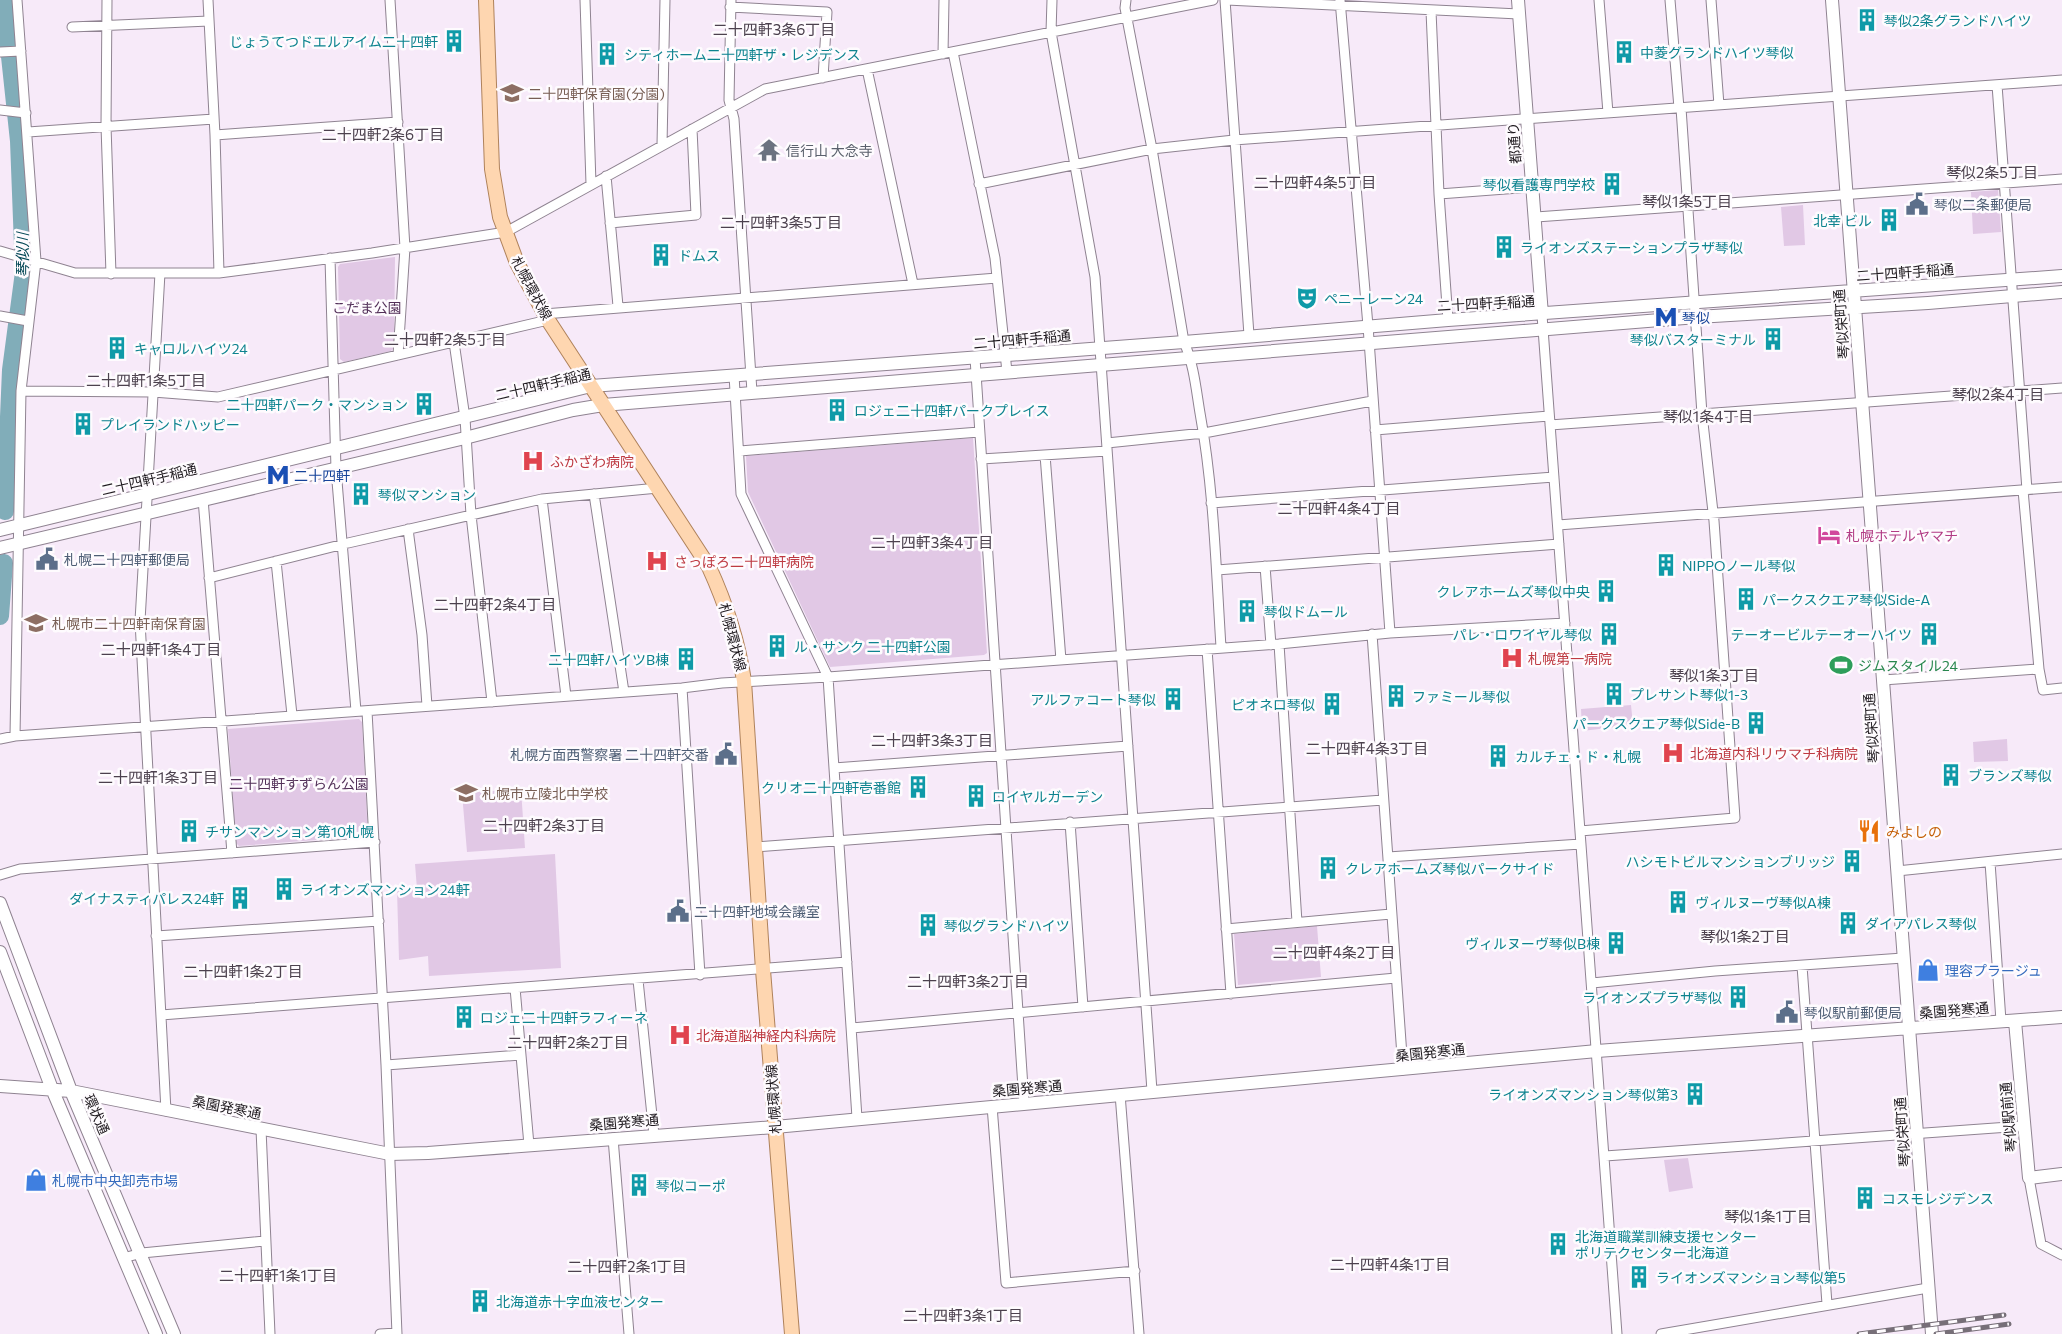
<svg xmlns="http://www.w3.org/2000/svg" width="2062" height="1334" font-family="Commissioner,'Noto Sans JP',sans-serif">
<style>
.green{fill:#e1c8e5}
.lines{fill:none;stroke-linecap:round;stroke-linejoin:round}
.river{stroke:#81adb9;stroke-width:18}
.street-casing{stroke:#8f8391;stroke-width:11}
.secondary-casing{stroke:#8f8391;stroke-width:14}
.primary-casing{stroke:#af825b;stroke-width:16}
.street{stroke:#fff;stroke-width:9}
.secondary{stroke:#fff;stroke-width:12}
.primary{stroke:#fed6b0;stroke-width:14}
.rail-casing{stroke:#776f78;stroke-width:5}
.rail{stroke:#fefbfe;stroke-width:3;stroke-dasharray:9;stroke-linecap:butt}
.labels{text-anchor:middle;dominant-baseline:central;stroke-width:5;stroke-linejoin:round;paint-order:stroke}
.culture-label{font-size:14px;fill:#0d838f;stroke:#fefbfe;text-anchor:start}
.education-label{font-size:14px;fill:#785e54;stroke:#fefbfe;text-anchor:start}
.street-label{font-size:14px;fill:#1f1a1f;stroke:#fefbfe}
.worship-label{font-size:14px;fill:#5b616d;stroke:#fefbfe;text-anchor:start}
.service-label{font-size:14px;fill:#4e5e75;stroke:#fefbfe;text-anchor:start}
.park-label{font-size:14px;fill:#522f58;stroke:#fefbfe}
.transit-label{font-size:14px;fill:#164399;stroke:#fefbfe;text-anchor:start}
.health-label{font-size:14px;fill:#be3a42;stroke:#fefbfe;text-anchor:start}
.hotel-label{font-size:14px;fill:#b23c85;stroke:#fefbfe;text-anchor:start}
.leisure-label{font-size:14px;fill:#27864d;stroke:#fefbfe;text-anchor:start}
.food-label{font-size:14px;fill:#c56008;stroke:#fefbfe;text-anchor:start}
.shop-label{font-size:14px;fill:#366cbe;stroke:#fefbfe;text-anchor:start}
.neighbourhood-label{font-size:15px;fill:#4c414e;stroke:#fefbfe}
.water-label{font-size:15px;font-style:italic;fill:#044856;stroke:#fefbfe}
</style>
<rect width="100%" height="100%" fill="#f7eaf9"/>
<path class="green" d="M1998,190l3,42 -28,2 -2,-42z
M1803,205l2,40 -21,1 -3,-39z
M395,257l-1,90 -3,4 -47,11 -4,-3 -2,-92 2,-3z
M973,438l14,215 -3,2 -154,12 -82,-175 -2,-36z
M1631,705l2,20 -51,6 -1,-22z
M359,719l3,3 6,114 -129,10 -3,-3 -8,-114z
M2007,739l1,22 -34,1 -1,-20z
M521,789l4,59 -58,4 -5,-59z
M555,854l6,114 -132,8 -1,-20 -29,4 -2,-70 20,-1 -2,-25z
M1317,926l4,51 -83,8 -4,-51z
M1688,1158l5,30 -24,4 -5,-32z"/>
<g class="lines">
<path class="river" d="M4,0l15,141 5,131 -13,98 -6,141
M0,616l4,-53"/>
<defs>
<path id="street" d="M107,0l-1,126 5,148
M208,0l7,135 4,138
M390,0l15,248 -7,107
M585,0l6,184
M731,0l-2,100 5,19 18,273
M1052,0l-1,32 44,245 57,814
M1126,0l-1,8 27,141 32,193c10,23 12,47 16,71 14,77 16,156 21,234
M1225,0l24,335
M1227,0l292,14
M1340,0l28,326 22,307
M1599,0l9,113
M1670,0l9,108
M1711,0l8,105
M730,7l97,5 -4,66
M1431,11l8,183 9,126
M72,27l137,-6
M0,52l21,-1
M953,52l42,206 12,114
M943,54l1,-54
M867,69l46,215
M1997,85l30,405
M0,110l26,3
M28,132l186,-13
M215,135l183,-13
M662,145l3,-145
M606,176l12,130
M979,184l173,-35 82,-9 828,-60
M1439,194l93,-7
M1536,217l526,-38
M610,223l86,-8 -4,-86
M0,251l75,22h144l153,-20 134,-21 259,-143 448,-89
M330,258l6,211 20,242
M160,273l-20,348 26,490
M544,314l453,-36
M1542,315l75,1019
M0,316l28,5
M454,342l11,76 6,97 21,187
M975,358l49,745
M734,375l7,119 87,183 29,441
M21,391l132,1 65,5 330,-77
M1550,425l512,-37
M1375,430l174,-14
M1107,443l97,-10 168,-32
M740,451l239,-19
M1045,455l16,205
M981,459l126,-8
M594,494l30,198
M203,499l29,354
M542,499l24,197
M1211,503l343,-26
M1558,525l504,-38
M408,529l14,106 5,71
M276,561l16,154
M1265,566l6,79
M1217,570l342,-26
M209,578l139,-35 194,-44 116,-11
M1372,634l31,436
M1279,644l18,278
M1207,649l24,345
M2039,669l4,21 19,-2
M1883,680l156,-11 -16,-179
M682,688l18,287
M367,711l19,354 11,269
M15,736l6,-345 15,-130 -19,-261
M0,739l15,-3 667,-48 40,-5 106,-6 451,-33 111,-11 175,-10
M834,768l294,-22
M1070,822l13,185
M1580,831l155,-13 -21,-297 -12,-107 -21,-306
M755,847l628,-47
M1388,857l193,-13
M1990,862l11,159
M1897,871l165,-17
M0,875l20,-6 355,-27
M1226,929l165,-15
M156,936l223,-15
M1802,966l25,338
M638,980l16,155
M1592,983l123,-12 188,-13
M515,988l14,157
M161,1015l686,-53
M852,1028l544,-50
M386,1065l135,-10
M1120,1094l19,240
M992,1106l14,177 129,-12
M261,1129l9,205
M613,1138l16,196
M1605,1156l418,-30
M2029,1178l12,66 21,11
M123,1258l19,-5 123,-12
M380,1334l17,-1
M1661,1334l267,-46"/>
<path id="secondary" d="M1518,0l24,315
M1832,0l100,1334
M0,530l591,-144 593,-44 264,-22 614,-44
M0,548l465,-110 108,-28 30,-5 1094,-88 231,-14 134,-11
M0,903l71,188 103,243
M0,952l52,137 104,245
M2015,1021l14,157 33,-4
M0,1086l71,5 319,63 38,-1 347,-26 822,-76 465,-34"/>
<path id="primary" d="M486,0l6,169 8,48 17,46 31,57 161,247c17,37 29,74 35,114l19,289 29,364"/>
</defs>
<use href="#street" class="street-casing"/>
<use href="#secondary" class="secondary-casing"/>
<use href="#primary" class="primary-casing"/>
<use href="#street" class="street"/>
<use href="#secondary" class="secondary"/>
<use href="#primary" class="primary"/>
<defs>
<path id="rail" d="M1859,1334l145,-19
M1936,1334l73,-10"/>
</defs>
<use href="#rail" class="rail-casing"/>
<use href="#rail" class="rail"/>
</g>
<defs>
<symbol id="building-bare" viewBox="-9 -9 18 18"><path d="M-4-6H4V6H1V3H-1V6H-4ZM-2.5-4.3h1.7v1.8h-1.7ZM.8-4.3h1.7v1.8H.8ZM-2.5-1h1.7V.8h-1.7ZM.8-1h1.7V.8H.8Z" fill="#0f9aa8" stroke="#fefbfe" stroke-width="2.5" paint-order="stroke"/></symbol>
<symbol id="school-bare" viewBox="-9 -9 18 18"><path d="M0-5L7-2L0 1L-7-2ZM-4 1L0 2.5L4 1V4Q0 6-4 4Z" fill="#8d6e63" stroke="#fefbfe" stroke-width="2.5" paint-order="stroke"/></symbol>
<symbol id="temple-bare" viewBox="-9 -9 18 18"><path d="M0-6L5-2H3V0L6.5 2.5H4V6H1.5V3h-3V6H-4V2.5H-6.5L-3 0V-2H-5Z" fill="#6b7280" stroke="#fefbfe" stroke-width="2.5" paint-order="stroke"/></symbol>
<symbol id="civic-bare" viewBox="-9 -9 18 18"><path d="M-.6-6.5H3V-4.5H.6V-3L4-1V1h2V6H-6V1h2V-1L-.6-3ZM-1.2 2.5V6h2.4V2.5Z" fill="#5c6f8a" stroke="#fefbfe" stroke-width="2.5" paint-order="stroke"/></symbol>
<symbol id="theatre-bare" viewBox="-9 -9 18 18"><path d="M-5-5.5Q0-4 5-5.5V0Q5 5 0 6Q-5 5-5 0ZM-3.3-2.5H-1v1.5H-3.3ZM1-2.5H3.3v1.5H1ZM-2.8 1Q0 5.5 2.8 1Z" fill="#0f9aa8" stroke="#fefbfe" stroke-width="2.5" paint-order="stroke"/></symbol>
<symbol id="metro-bare" viewBox="-9 -9 18 18"><path d="M-5.5 5V-5H-3L0 0L3-5H5.5V5H3V-.5L0 4L-3-.5V5Z" fill="#1a4fb4" stroke="#fefbfe" stroke-width="2.5" paint-order="stroke"/></symbol>
<symbol id="hospital-bare" viewBox="-9 -9 18 18"><path d="M-5-5h3v3.5h4V-5h3V5h-3V1.5h-4V5h-3Z" fill="#e0444e" stroke="#fefbfe" stroke-width="2.5" paint-order="stroke"/></symbol>
<symbol id="hotel-bare" viewBox="-9 -9 18 18"><path d="M-6-4.5h1.5V1H6V5H4.5V3h-9V5H-6ZM-4 0a1.8 1.8 0 1 1 3.6 0ZM.5 0V-2.5h3Q6-2.5 6 0Z" fill="#d1479c" stroke="#fefbfe" stroke-width="2.5" paint-order="stroke"/></symbol>
<symbol id="stadium-bare" viewBox="-9 -9 18 18"><path d="M0-5a6.5 5 0 1 0 0 10a6.5 5 0 1 0 0-10ZM-3.5-1.8h7v3.6h-7Z" fill="#2e9e5b" stroke="#fefbfe" stroke-width="2.5" paint-order="stroke"/></symbol>
<symbol id="restaurant-bare" viewBox="-9 -9 18 18"><path d="M-5-6h1v4h1v-4h1v4h1v-4h1v5L-1.5 .5V6h-2V.5L-5-1ZM5-6V6H3V1.5H1.5Q1.5-4 5-6Z" fill="#e8710a" stroke="#fefbfe" stroke-width="2.5" paint-order="stroke"/></symbol>
<symbol id="shop-bare" viewBox="-9 -9 18 18"><path d="M-5-2.5h2.3a2.7 3.5 0 0 1 5.4 0H5L5.5 6h-11ZM-1.5-2.5h3a1.5 2.3 0 0 0-3 0Z" fill="#3f7fe0" stroke="#fefbfe" stroke-width="2.5" paint-order="stroke"/></symbol>
</defs>
<g fill-rule="evenodd">
<use href="#building-bare" x="1851" y="4" width="32" height="32"/>
<use href="#building-bare" x="438" y="25" width="32" height="32"/>
<use href="#building-bare" x="1608" y="36" width="32" height="32"/>
<use href="#building-bare" x="591" y="38" width="32" height="32"/>
<use href="#school-bare" x="496" y="77" width="32" height="32"/>
<use href="#temple-bare" x="753" y="134" width="32" height="32"/>
<use href="#building-bare" x="1596" y="168" width="32" height="32"/>
<use href="#civic-bare" x="1901" y="188" width="32" height="32"/>
<use href="#building-bare" x="1873" y="204" width="32" height="32"/>
<use href="#building-bare" x="1488" y="231" width="32" height="32"/>
<use href="#building-bare" x="645" y="239" width="32" height="32"/>
<use href="#theatre-bare" x="1291" y="282" width="32" height="32"/>
<use href="#metro-bare" x="1650" y="301" width="32" height="32"/>
<use href="#building-bare" x="1757" y="323" width="32" height="32"/>
<use href="#building-bare" x="101" y="332" width="32" height="32"/>
<use href="#building-bare" x="408" y="388" width="32" height="32"/>
<use href="#building-bare" x="821" y="394" width="32" height="32"/>
<use href="#building-bare" x="67" y="408" width="32" height="32"/>
<use href="#hospital-bare" x="517" y="445" width="32" height="32"/>
<use href="#metro-bare" x="262" y="459" width="32" height="32"/>
<use href="#building-bare" x="345" y="478" width="32" height="32"/>
<use href="#hotel-bare" x="1813" y="519" width="32" height="32"/>
<use href="#civic-bare" x="31" y="543" width="32" height="32"/>
<use href="#hospital-bare" x="641" y="545" width="32" height="32"/>
<use href="#building-bare" x="1650" y="549" width="32" height="32"/>
<use href="#building-bare" x="1590" y="575" width="32" height="32"/>
<use href="#building-bare" x="1730" y="583" width="32" height="32"/>
<use href="#building-bare" x="1231" y="595" width="32" height="32"/>
<use href="#school-bare" x="20" y="607" width="32" height="32"/>
<use href="#building-bare" x="1593" y="618" width="32" height="32"/>
<use href="#building-bare" x="1913" y="618" width="32" height="32"/>
<use href="#building-bare" x="761" y="630" width="32" height="32"/>
<use href="#hospital-bare" x="1496" y="642" width="32" height="32"/>
<use href="#building-bare" x="670" y="643" width="32" height="32"/>
<use href="#stadium-bare" x="1825" y="649" width="32" height="32"/>
<use href="#building-bare" x="1598" y="678" width="32" height="32"/>
<use href="#building-bare" x="1380" y="680" width="32" height="32"/>
<use href="#building-bare" x="1157" y="683" width="32" height="32"/>
<use href="#building-bare" x="1316" y="688" width="32" height="32"/>
<use href="#building-bare" x="1740" y="707" width="32" height="32"/>
<use href="#hospital-bare" x="1657" y="737" width="32" height="32"/>
<use href="#civic-bare" x="710" y="738" width="32" height="32"/>
<use href="#building-bare" x="1482" y="740" width="32" height="32"/>
<use href="#building-bare" x="1935" y="759" width="32" height="32"/>
<use href="#building-bare" x="902" y="771" width="32" height="32"/>
<use href="#school-bare" x="450" y="777" width="32" height="32"/>
<use href="#building-bare" x="960" y="780" width="32" height="32"/>
<use href="#building-bare" x="173" y="815" width="32" height="32"/>
<use href="#restaurant-bare" x="1853" y="815" width="32" height="32"/>
<use href="#building-bare" x="1836" y="845" width="32" height="32"/>
<use href="#building-bare" x="1312" y="852" width="32" height="32"/>
<use href="#building-bare" x="268" y="873" width="32" height="32"/>
<use href="#building-bare" x="224" y="882" width="32" height="32"/>
<use href="#building-bare" x="1662" y="886" width="32" height="32"/>
<use href="#civic-bare" x="662" y="895" width="32" height="32"/>
<use href="#building-bare" x="1832" y="907" width="32" height="32"/>
<use href="#building-bare" x="912" y="909" width="32" height="32"/>
<use href="#building-bare" x="1600" y="927" width="32" height="32"/>
<use href="#shop-bare" x="1912" y="954" width="32" height="32"/>
<use href="#building-bare" x="1722" y="981" width="32" height="32"/>
<use href="#civic-bare" x="1771" y="996" width="32" height="32"/>
<use href="#building-bare" x="448" y="1001" width="32" height="32"/>
<use href="#hospital-bare" x="664" y="1019" width="32" height="32"/>
<use href="#building-bare" x="1679" y="1078" width="32" height="32"/>
<use href="#shop-bare" x="20" y="1164" width="32" height="32"/>
<use href="#building-bare" x="623" y="1169" width="32" height="32"/>
<use href="#building-bare" x="1849" y="1182" width="32" height="32"/>
<use href="#building-bare" x="1542" y="1228" width="32" height="32"/>
<use href="#building-bare" x="1623" y="1261" width="32" height="32"/>
<use href="#building-bare" x="464" y="1285" width="32" height="32"/>
</g>
<g class="labels">
<g class="culture-label">
<text x="1884" y="20">琴似2条グランドハイツ</text>
<text x="438" y="41" text-anchor="end">じょうてつドエルアイム二十四軒</text>
<text x="1640" y="52">中菱グランドハイツ琴似</text>
<text x="624" y="54">シティホーム二十四軒ザ・レジデンス</text>
<text x="1595" y="184" text-anchor="end">琴似看護専門学校</text>
<text x="1872" y="220" text-anchor="end">北幸 ビル</text>
<text x="1520" y="247">ライオンズステーションプラザ琴似</text>
<text x="678" y="255">ドムス</text>
<text x="1324" y="298">ペニーレーン24</text>
<text x="1756" y="339" text-anchor="end">琴似バスターミナル</text>
<text x="134" y="348">キャロルハイツ24</text>
<text x="408" y="404" text-anchor="end">二十四軒パーク・マンション</text>
<text x="854" y="410">ロジェ二十四軒パークプレイス</text>
<text x="100" y="424">プレイランドハッピー</text>
<text x="378" y="494">琴似マンション</text>
<text x="1682" y="565">NIPPOノール琴似</text>
<text x="1590" y="591" text-anchor="end">クレアホームズ琴似中央</text>
<text x="1762" y="599">パークスクエア琴似Side-A</text>
<text x="1264" y="611">琴似ドムール</text>
<text x="1592" y="634" text-anchor="end">パレ・ロワイヤル琴似</text>
<text x="1912" y="634" text-anchor="end">テーオービルテーオーハイツ</text>
<text x="794" y="646">ル・サンク 二十四軒公園</text>
<text x="669" y="659" text-anchor="end">二十四軒ハイツB棟</text>
<text x="1630" y="694">プレサント琴似1-3</text>
<text x="1412" y="696">ファミール琴似</text>
<text x="1156" y="699" text-anchor="end">アルファコート琴似</text>
<text x="1315" y="704" text-anchor="end">ピオネロ琴似</text>
<text x="1740" y="723" text-anchor="end">パークスクエア琴似Side-B</text>
<text x="1515" y="756">カルチェ・ド・札幌</text>
<text x="1968" y="775">ブランズ琴似</text>
<text x="901" y="787" text-anchor="end">クリオ二十四軒壱番館</text>
<text x="992" y="796">ロイヤルガーデン</text>
<text x="205" y="831">チサンマンション第10札幌</text>
<text x="1835" y="861" text-anchor="end">ハシモトビルマンションブリッジ</text>
<text x="1345" y="868">クレアホームズ琴似パークサイド</text>
<text x="300" y="889">ライオンズマンション24軒</text>
<text x="224" y="898" text-anchor="end">ダイナスティパレス24軒</text>
<text x="1695" y="902">ヴィルヌーヴ琴似A棟</text>
<text x="1865" y="923">ダイアパレス琴似</text>
<text x="944" y="925">琴似グランドハイツ</text>
<text x="1600" y="943" text-anchor="end">ヴィルヌーヴ琴似B棟</text>
<text x="1722" y="997" text-anchor="end">ライオンズプラザ琴似</text>
<text x="480" y="1017">ロジェ二十四軒ラフィーネ</text>
<text x="1678" y="1094" text-anchor="end">ライオンズマンション琴似第3</text>
<text x="656" y="1185">琴似コーポ</text>
<text x="1882" y="1198">コスモレジデンス</text>
<text x="1575" y="1236">北海道職業訓練支援センター<tspan x="1575" dy="16">ポリテクセンター北海道</tspan></text>
<text x="1656" y="1277">ライオンズマンション琴似第5</text>
<text x="496" y="1301">北海道赤十字血液センター</text>
</g>
<g class="education-label">
<text x="528" y="93">二十四軒保育園(分園)</text>
<text x="52" y="623">札幌市二十四軒南保育園</text>
<text x="482" y="793">札幌市立陵北中学校</text>
</g>
<g class="street-label">
<text transform="translate(1514 143) rotate(-94)">都通り</text>
<text transform="translate(1905 272) rotate(-4)">二十四軒手稲通</text>
<text transform="translate(532 288) rotate(62)">札幌環状線</text>
<text transform="translate(1486 303) rotate(-3)">二十四軒手稲通</text>
<text transform="translate(1841 324) rotate(-94)">琴似栄町通</text>
<text transform="translate(1022 339) rotate(-5)">二十四軒手稲通</text>
<text transform="translate(543 384) rotate(-13)">二十四軒手稲通</text>
<text transform="translate(149 479) rotate(-13)">二十四軒手稲通</text>
<text transform="translate(733 637) rotate(75)">札幌環状線</text>
<text transform="translate(1871 728) rotate(-94)">琴似栄町通</text>
<text transform="translate(1954 1010) rotate(-5)">桑園発寒通</text>
<text transform="translate(1430 1052) rotate(-6)">桑園発寒通</text>
<text transform="translate(1027 1088) rotate(-5)">桑園発寒通</text>
<text transform="translate(773 1099) rotate(-94)">札幌環状線</text>
<text transform="translate(227 1107) rotate(11)">桑園発寒通</text>
<text transform="translate(97 1114) rotate(66)">環状通</text>
<text transform="translate(2008 1117) rotate(-95)">琴似駅前通</text>
<text transform="translate(624 1122) rotate(-5)">桑園発寒通</text>
<text transform="translate(1902 1132) rotate(-94)">琴似栄町通</text>
</g>
<g class="worship-label">
<text x="786" y="150">信行山 大念寺</text>
</g>
<g class="service-label">
<text x="1934" y="204">琴似二条郵便局</text>
<text x="64" y="559">札幌二十四軒郵便局</text>
<text x="709" y="754" text-anchor="end">札幌方面西警察署 二十四軒交番</text>
<text x="694" y="911">二十四軒地域会議室</text>
<text x="1804" y="1012">琴似駅前郵便局</text>
</g>
<g class="park-label">
<text x="367" y="307">こだま公園</text>
<text x="299" y="783">二十四軒すずらん公園</text>
</g>
<g class="transit-label">
<text x="1682" y="317">琴似</text>
<text x="294" y="475">二十四軒</text>
</g>
<g class="health-label">
<text x="550" y="461">ふかざわ病院</text>
<text x="674" y="561">さっぽろ二十四軒病院</text>
<text x="1528" y="658">札幌第一病院</text>
<text x="1690" y="753">北海道内科リウマチ科病院</text>
<text x="696" y="1035">北海道脳神経内科病院</text>
</g>
<g class="hotel-label">
<text x="1846" y="535">札幌ホテルヤマチ</text>
</g>
<g class="leisure-label">
<text x="1858" y="665">ジムスタイル24</text>
</g>
<g class="food-label">
<text x="1886" y="831">みよしの</text>
</g>
<g class="shop-label">
<text x="1945" y="970">理容プラージュ</text>
<text x="52" y="1180">札幌市中央卸売市場</text>
</g>
<g class="neighbourhood-label">
<text x="774" y="29">二十四軒3条6丁目</text>
<text x="383" y="134">二十四軒2条6丁目</text>
<text x="1992" y="172">琴似2条5丁目</text>
<text x="1315" y="182">二十四軒4条5丁目</text>
<text x="1687" y="201">琴似1条5丁目</text>
<text x="781" y="222">二十四軒3条5丁目</text>
<text x="445" y="339">二十四軒2条5丁目</text>
<text x="146" y="380">二十四軒1条5丁目</text>
<text x="1998" y="394">琴似2条4丁目</text>
<text x="1708" y="416">琴似1条4丁目</text>
<text x="1339" y="508">二十四軒4条4丁目</text>
<text x="932" y="542">二十四軒3条4丁目</text>
<text x="495" y="604">二十四軒2条4丁目</text>
<text x="161" y="649">二十四軒1条4丁目</text>
<text x="1714" y="675">琴似1条3丁目</text>
<text x="932" y="740">二十四軒3条3丁目</text>
<text x="1367" y="748">二十四軒4条3丁目</text>
<text x="158" y="777">二十四軒1条3丁目</text>
<text x="544" y="825">二十四軒2条3丁目</text>
<text x="1745" y="936">琴似1条2丁目</text>
<text x="1334" y="952">二十四軒4条2丁目</text>
<text x="243" y="971">二十四軒1条2丁目</text>
<text x="968" y="981">二十四軒3条2丁目</text>
<text x="568" y="1042">二十四軒2条2丁目</text>
<text x="1768" y="1216">琴似1条1丁目</text>
<text x="1390" y="1264">二十四軒4条1丁目</text>
<text x="627" y="1266">二十四軒2条1丁目</text>
<text x="278" y="1275">二十四軒1条1丁目</text>
<text x="963" y="1315">二十四軒3条1丁目</text>
</g>
<g class="water-label">
<text transform="translate(22 255) rotate(-90)">琴似川</text>
</g>
</g>
</svg>
